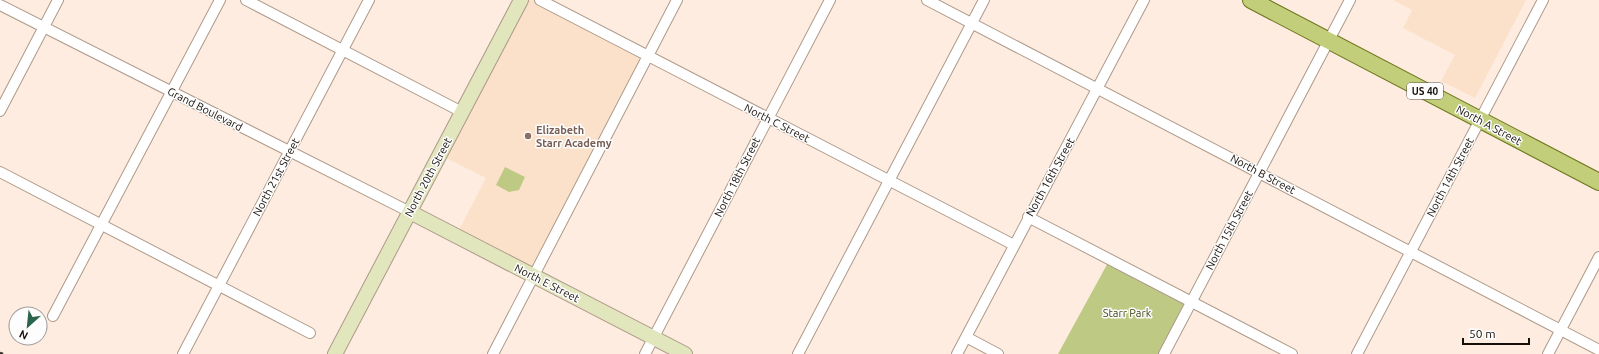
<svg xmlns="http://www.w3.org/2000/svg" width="1599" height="354" font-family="Ubuntu,sans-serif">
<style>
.built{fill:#fbe1ca}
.green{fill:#beca84}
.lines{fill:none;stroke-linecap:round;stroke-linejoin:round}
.street-casing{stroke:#ad9a8a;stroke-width:12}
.secondary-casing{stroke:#ad9a8a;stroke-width:16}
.primary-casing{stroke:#6c751a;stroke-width:18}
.street{stroke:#fff;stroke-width:10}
.secondary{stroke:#e1e6bd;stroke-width:14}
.primary{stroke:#c3ce7b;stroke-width:16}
.rail{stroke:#332b24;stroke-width:2.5;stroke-dasharray:6 3;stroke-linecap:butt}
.education-dot{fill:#8d6e63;stroke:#fdfdfd;stroke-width:1.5}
.labels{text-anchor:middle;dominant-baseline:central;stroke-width:3;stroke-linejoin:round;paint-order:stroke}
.shield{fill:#fdfdfd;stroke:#5b5652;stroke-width:1}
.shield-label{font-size:10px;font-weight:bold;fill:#150e08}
.street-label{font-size:11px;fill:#150e08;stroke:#fdfdfd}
.education-label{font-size:11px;font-weight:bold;fill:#785e54;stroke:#fdfdfd;text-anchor:start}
.park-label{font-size:11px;fill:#3e4410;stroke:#fdfdfd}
</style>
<rect width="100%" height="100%" fill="#fdecdf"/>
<path class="built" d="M521,0h19l108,56 -115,220 -77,-40 30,-58 -46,-23z
M1393,0h133l-51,98 -34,-17 14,-26 -52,-27 9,-18z"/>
<path class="green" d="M505,167l20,10 -6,13 -10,2 -13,-7z
M1110,259l82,43 -28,52h-106z"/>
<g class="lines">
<defs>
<path id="street" d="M246,0l216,112
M540,0l474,245
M927,0l672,350
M0,5l410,207
M0,111l58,-111
M0,172l310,161
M1028,217l264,137
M53,316l167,-316
M966,337l32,17
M183,354l186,-354
M493,354l184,-354
M645,354l185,-354
M798,354l186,-354
M957,354l187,-354
M1164,354l186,-354
M1357,354l186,-354
M1548,354l51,-97"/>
<path id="secondary" d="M410,212l275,142
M335,354l186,-354"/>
<path id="primary" d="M1251,0l348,182"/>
</defs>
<use href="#street" class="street-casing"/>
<use href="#secondary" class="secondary-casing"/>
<use href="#primary" class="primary-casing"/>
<use href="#street" class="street"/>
<use href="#secondary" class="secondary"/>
<use href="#primary" class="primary"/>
<path class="rail" d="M0,353l3,1"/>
</g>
<circle class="education-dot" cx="528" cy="136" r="4"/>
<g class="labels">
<rect class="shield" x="1407" y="83" width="36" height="16" rx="3"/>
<g class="shield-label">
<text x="1425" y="91">US 40</text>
</g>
<g class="street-label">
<text transform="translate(205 109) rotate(27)">Grand Boulevard</text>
<text transform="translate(777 123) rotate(27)">North C Street</text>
<text transform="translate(1489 125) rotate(28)">North A Street</text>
<text transform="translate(1263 174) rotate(28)">North B Street</text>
<text transform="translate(276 177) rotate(-62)">North 21st Street</text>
<text transform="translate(428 177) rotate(-62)">North 20th Street</text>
<text transform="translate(737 177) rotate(-63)">North 18th Street</text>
<text transform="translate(1050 177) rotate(-61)">North 16th Street</text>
<text transform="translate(1450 177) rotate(-62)">North 14th Street</text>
<text transform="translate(1229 230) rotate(-62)">North 15th Street</text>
<text transform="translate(547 283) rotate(27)">North E Street</text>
</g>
<g class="education-label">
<text x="536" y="130">Elizabeth<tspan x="536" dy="13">Starr Academy</tspan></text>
</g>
<g class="park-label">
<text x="1127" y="313">Starr Park</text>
</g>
</g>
<g transform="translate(28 326) rotate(207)"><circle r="19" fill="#fdfdfd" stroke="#a09d9b"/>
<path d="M0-3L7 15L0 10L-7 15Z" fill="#2b644d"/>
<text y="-6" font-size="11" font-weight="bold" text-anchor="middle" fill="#150e08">N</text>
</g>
<path d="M1463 338v6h66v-6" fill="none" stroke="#150e08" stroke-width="2"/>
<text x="1469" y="338" font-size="12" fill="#150e08" stroke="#fdfdfd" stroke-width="3" paint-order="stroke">50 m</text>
</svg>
